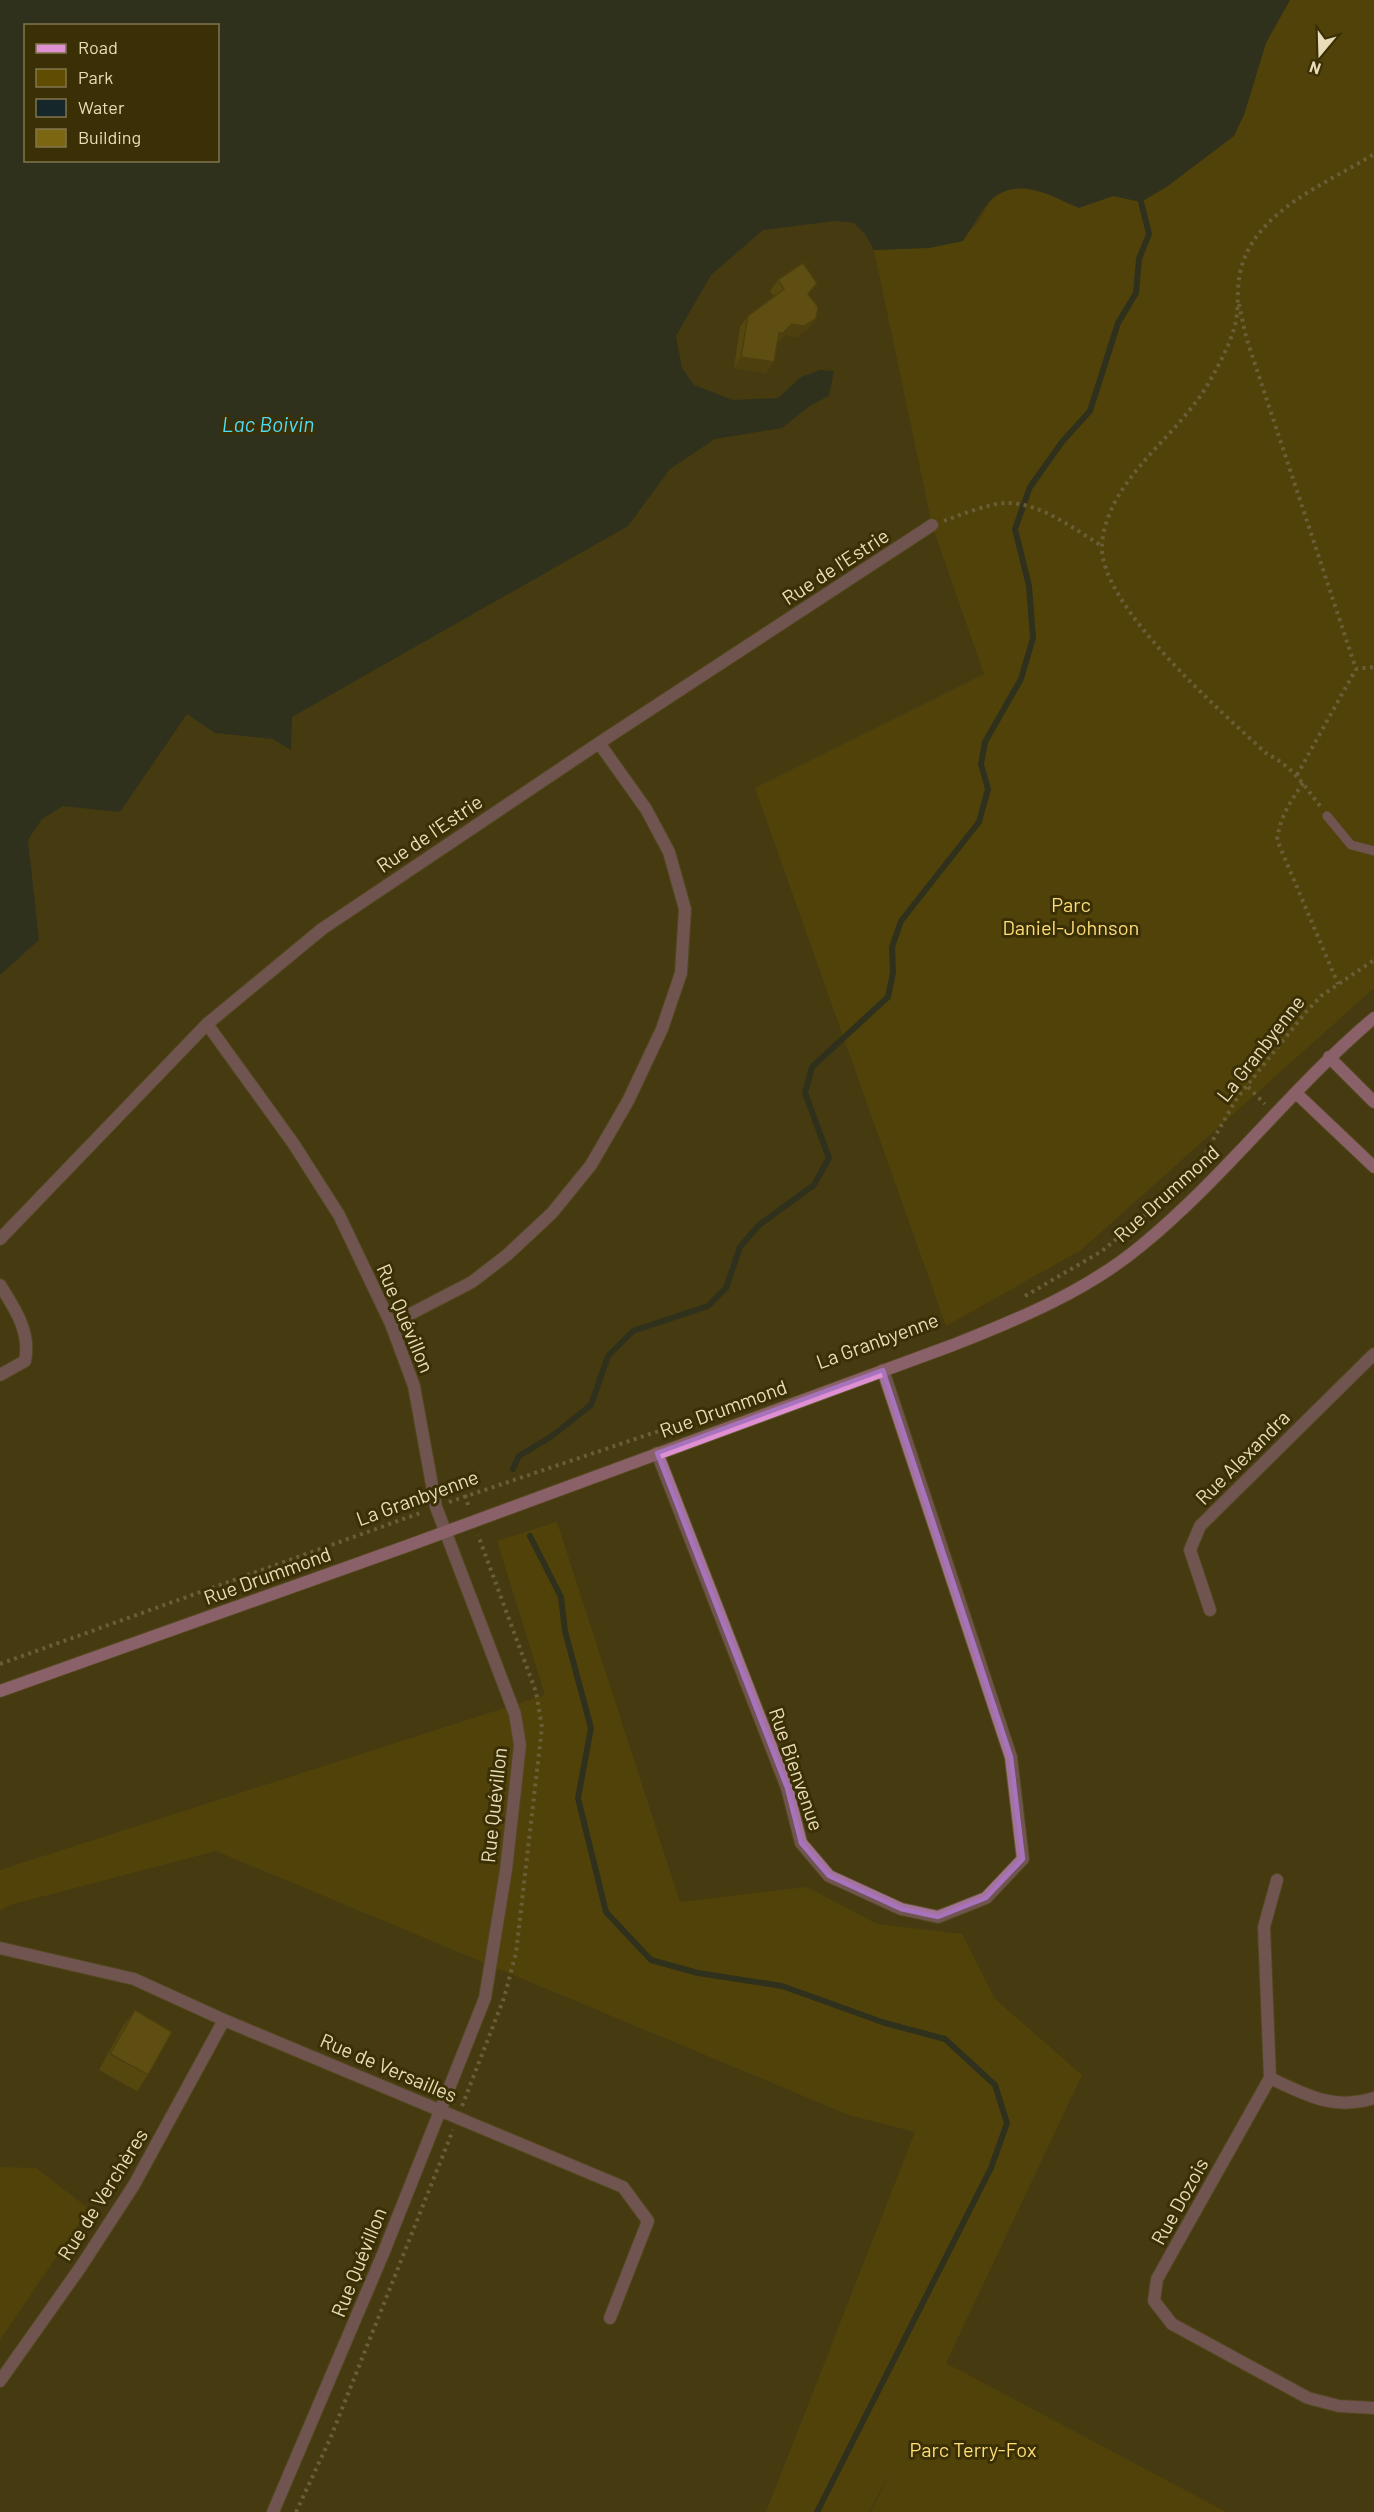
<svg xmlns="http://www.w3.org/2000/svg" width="1374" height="2512" font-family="Barlow,sans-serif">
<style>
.green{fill:#604d02}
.water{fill:#15272b;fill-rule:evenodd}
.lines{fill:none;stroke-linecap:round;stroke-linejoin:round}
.stream{stroke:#15272b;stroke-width:6}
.lane-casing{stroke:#63572f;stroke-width:10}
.street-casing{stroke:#63572f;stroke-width:14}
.secondary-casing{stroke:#63572f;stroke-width:14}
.path{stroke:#968a64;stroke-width:4;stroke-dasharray:3 4.5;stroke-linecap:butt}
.lane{stroke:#a4739c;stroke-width:9}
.street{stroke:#a4739c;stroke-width:12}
.secondary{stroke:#de90d2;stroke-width:12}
.wall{fill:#6b580f}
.shaded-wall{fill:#57470d}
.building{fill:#7c6612;stroke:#57470d;stroke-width:1.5}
.marked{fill:none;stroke:#a773bd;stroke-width:4.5;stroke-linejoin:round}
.labels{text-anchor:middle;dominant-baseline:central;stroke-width:6;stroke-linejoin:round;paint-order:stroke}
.street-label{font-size:20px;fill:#e9ddb9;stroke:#3b3005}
.park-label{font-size:20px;fill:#fdde7a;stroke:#3b3005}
.water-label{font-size:21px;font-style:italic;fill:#4ddcf6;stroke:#3b3005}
</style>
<rect width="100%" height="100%" fill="#463a11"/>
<path class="green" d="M1290,0h84v988l-293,262 -135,76 -191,-538 229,-114 -52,-149 -58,-275c37,-2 65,0 98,-21 8,-6 12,-19 18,-27 22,-30 63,-5 89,5l34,-11 28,6 27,-16 76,-71 22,-72z
M557,1522l123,380 127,-15 70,37 85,10 33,65 87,76 -136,288 280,149h-355l20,-41 -22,41h-103l149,-380 -66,-17 -633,-264 -206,54 -10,6v-41l545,-175 -48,-154z
M0,2167l36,1 53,41 -89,131z"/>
<path class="water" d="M0,0h1290l-24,43 -22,72 -10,21 -66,50 -27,16 -28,-6 -34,12c-29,-12 -58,-32 -87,-9 -10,8 -20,30 -29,42l-33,7 -56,2 -9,-16 -11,-11 -19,-2 -72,9 -52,45 -35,61 6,32 12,17 39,15 45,-2 23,-21 19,-7 14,1 -5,25 -18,9 -29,23 -67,11 -45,30 -42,57 -336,191 -1,33 -18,-11 -58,-6 -28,-19 -67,98 -57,-6 -21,13 -14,21 11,100 -39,35zM26,26h192v134h-192z"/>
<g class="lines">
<path class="stream" d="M513,1469l6,-13 33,-20 39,-31 17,-49 25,-25 75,-25 18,-18 14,-41 19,-22 55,-40 15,-27 -24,-65 7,-26 76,-70 5,-24 -1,-26 9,-26 78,-99 9,-33 -7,-25 4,-22 36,-63 12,-41 -4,-52 -14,-57 15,-42 32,-45 28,-31 28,-88 18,-30 3,-34 10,-25 -8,-32
M530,1536l31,61 4,34 26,97 -13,70 28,114 45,48 47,13 84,13 103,37 60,16 50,46 12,38 -16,45 -174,344"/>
<defs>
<path id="lane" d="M1327,816l24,29 23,6"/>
<path id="street" d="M207,1024l86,119 46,72 52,109 23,62 22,121 79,207 5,31 -4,36 -10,89 -21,128 -102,256 -110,258
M0,1239l207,-215 115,-95 277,-186 333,-218
M0,1285c15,24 31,47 25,76l-25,14
M391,1324l81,-42 35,-27 45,-42 39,-48 37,-64 34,-72 19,-56 4,-64 -16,-57 -23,-43 -47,-66
M657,1453l130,335 14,55 28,33 72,33 37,8 48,-19 37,-39 -12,-102 -128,-387
M1210,1610l-20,-60 10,-24 174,-172
M1277,1880l-13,47 6,151 -113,201 -3,22 18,23 136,74 31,8 35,2
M0,1948l134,31 90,41 399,167 25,34 -38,97
M1270,2078c36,17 64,33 104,20
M0,2381l80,-113 54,-83 90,-165"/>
<path id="secondary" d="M1329,1057l45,45
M1296,1093l78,74
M0,1691l407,-145 546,-201c66,-26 134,-54 189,-100 84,-69 149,-157 232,-227"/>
</defs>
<use href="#lane" class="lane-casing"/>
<use href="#street" class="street-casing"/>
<use href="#secondary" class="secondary-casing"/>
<path class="path" d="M1239,304l7,33 110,332 18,-2
M944,521c16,-6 46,-18 63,-18 34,0 67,26 95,43
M1297,775l59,-106
M1303,783c-13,19 -23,34 -26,57l61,144
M1320,806c-16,-21 -28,-40 -53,-52 -42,-39 -169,-149 -165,-209 1,-19 10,-40 20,-55 26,-40 68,-71 90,-113 8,-14 16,-30 21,-45 7,-19 3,-40 7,-59 13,-62 85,-88 134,-119
M1248,1087l17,17
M1025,1296l77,-45 72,-60 28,-32 35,-61 69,-86 15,-16 53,-36
M465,1495l4,13
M449,1502l337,-114
M0,1664l423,-152
M462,2106l42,-108 12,-45 26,-226 -6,-35 -58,-157
M296,2512l34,-73 123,-309"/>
<use href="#lane" class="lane"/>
<use href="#street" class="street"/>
<use href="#secondary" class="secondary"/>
</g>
<path class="wall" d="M778,280l31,15 -1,34 -12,8 -11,-2 -7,7 -12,31 -32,-5 6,-41 8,-11 26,-19 -4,-6z
M135,2010l13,65 -11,16 -38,-21 24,-44z"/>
<path class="shaded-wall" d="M816,319l-8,10 -12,8 -11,-2 -9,8 3,-10 13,-9z
M741,357l33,5 -8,11 -32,-5z"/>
<path class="building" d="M803,263l14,20 -9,11 10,13 -2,12 -12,7 -12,-2 -9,9h-4l-5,29 -33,-5 7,-41 36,-27 -6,-9z
M135,2010l37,22 -24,43 -38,-21z"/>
<path d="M0 0H1374V2512H0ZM883,1370l128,387 12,102 -37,39 -48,19 -37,-8 -72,-33 -28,-33 -14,-55 -130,-335z" fill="#463a11" fill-opacity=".55" fill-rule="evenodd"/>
<path class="marked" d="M883,1370l128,387 12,102 -37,39 -48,19 -37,-8 -72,-33 -28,-33 -14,-55 -130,-335z"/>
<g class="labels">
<g class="street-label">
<text transform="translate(835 566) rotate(-33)">Rue de l'Estrie</text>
<text transform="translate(429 833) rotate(-34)">Rue de l'Estrie</text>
<text transform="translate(1260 1048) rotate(-52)">La Granbyenne</text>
<text transform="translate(1166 1193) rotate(-42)">Rue Drummond</text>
<text transform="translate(406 1318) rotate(67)">Rue Quévillon</text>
<text transform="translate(877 1340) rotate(-20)">La Granbyenne</text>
<text transform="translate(723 1408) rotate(-20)">Rue Drummond</text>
<text transform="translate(1242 1457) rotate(-45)">Rue Alexandra</text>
<text transform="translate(417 1497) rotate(-20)">La Granbyenne</text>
<text transform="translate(267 1575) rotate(-20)">Rue Drummond</text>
<text transform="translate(797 1769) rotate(71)">Rue Bienvenue</text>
<text transform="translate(493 1805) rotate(-84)">Rue Quévillon</text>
<text transform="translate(389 2067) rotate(23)">Rue de Versailles</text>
<text transform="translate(102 2194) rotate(-58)">Rue de Verchères</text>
<text transform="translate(1179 2201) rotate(-61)">Rue Dozois</text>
<text transform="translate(358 2262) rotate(-68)">Rue Quévillon</text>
</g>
<g class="park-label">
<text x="1071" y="904">Parc<tspan x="1071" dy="23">Daniel-Johnson</tspan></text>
<text x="973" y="2449">Parc Terry-Fox</text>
</g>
<g class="water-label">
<text x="268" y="423">Lac Boivin</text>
</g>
</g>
<rect x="24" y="24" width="195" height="138" fill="#3b3005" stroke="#81754d" stroke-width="1.5"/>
<rect x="36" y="44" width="30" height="9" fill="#de90d2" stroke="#81754d" stroke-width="1.5"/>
<text x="78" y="54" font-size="18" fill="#e9ddb9">Road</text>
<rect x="36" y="69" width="30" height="18" fill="#604d02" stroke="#81754d" stroke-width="1.5"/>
<text x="78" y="84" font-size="18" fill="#e9ddb9">Park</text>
<rect x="36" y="99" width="30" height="18" fill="#15272b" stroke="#81754d" stroke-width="1.5"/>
<text x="78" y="114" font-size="18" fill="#e9ddb9">Water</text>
<rect x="36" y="129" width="30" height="18" fill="#7c6612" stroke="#81754d" stroke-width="1.5"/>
<text x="78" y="144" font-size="18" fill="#e9ddb9">Building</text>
<g transform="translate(1320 54) rotate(199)" stroke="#3b3005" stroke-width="4.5" paint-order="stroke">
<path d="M0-4.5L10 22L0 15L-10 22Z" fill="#e9ddb9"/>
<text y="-9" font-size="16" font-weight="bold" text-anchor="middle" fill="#e9ddb9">N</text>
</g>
</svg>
